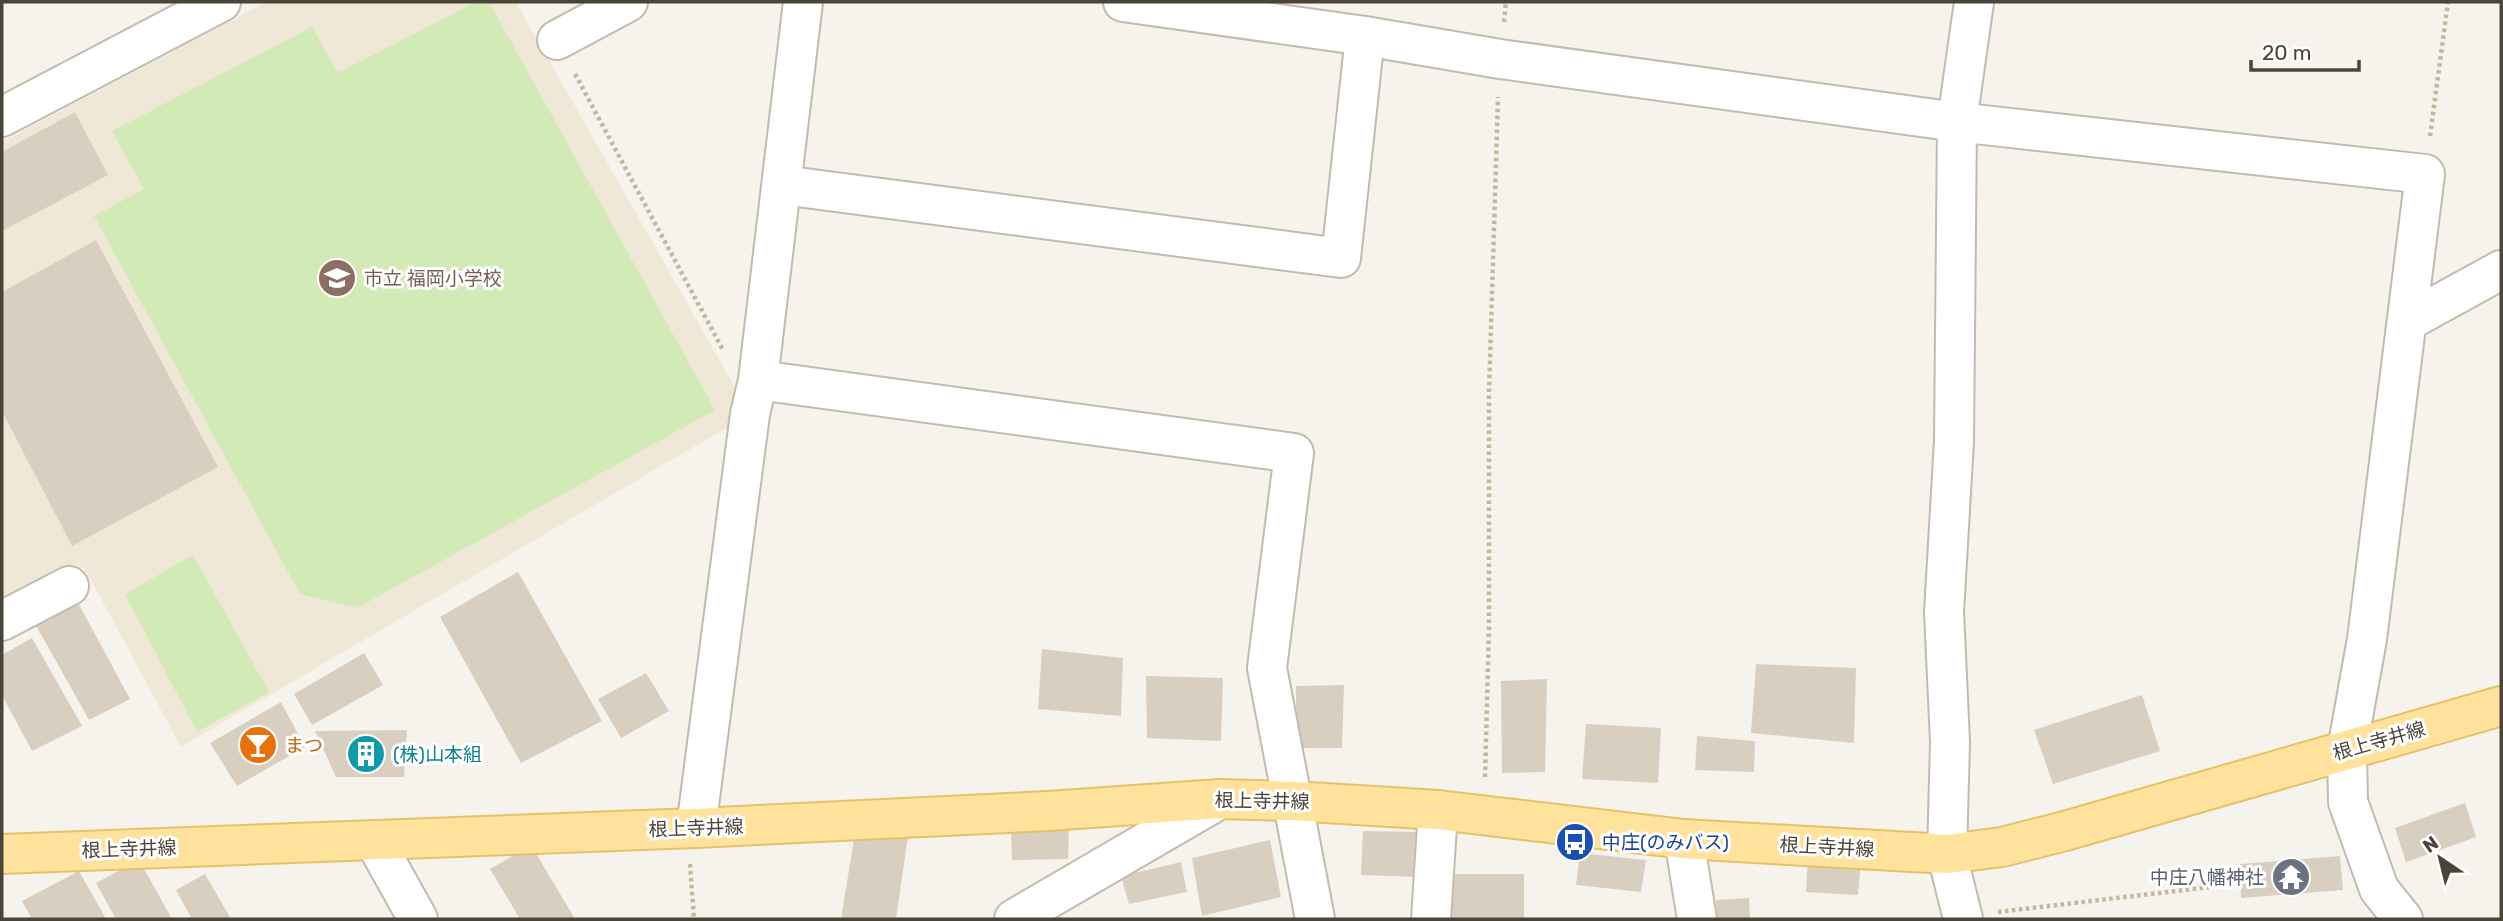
<svg xmlns="http://www.w3.org/2000/svg" width="2503" height="921" font-family="Rubik,'Noto Sans JP',sans-serif">
<style>
.education{fill:#efe8d6}
.green{fill:#d2eab5}
.building{fill:#d8cfc1}
.lines{fill:none;stroke-linecap:round;stroke-linejoin:round}
.minor-casing{stroke:#c2bbae;stroke-width:42}
.major-casing{stroke:#e6c16a;stroke-width:42}
.path{stroke:#c4b79f;stroke-width:4.5;stroke-dasharray:3.5 3.5;stroke-linecap:butt}
.minor{stroke:#fff;stroke-width:38}
.major{stroke:#ffe39c;stroke-width:38}
.labels{text-anchor:middle;dominant-baseline:central;stroke-width:6;stroke-linejoin:round;paint-order:stroke}
.education-label{font-size:19px;fill:#785e54;stroke:#fff;text-anchor:start}
.street-label{font-size:19px;fill:#4b4439;stroke:#fff}
.food-label{font-size:19px;fill:#c56008;stroke:#fff;text-anchor:start}
.culture-label{font-size:19px;fill:#0d838f;stroke:#fff;text-anchor:start}
.transit-label{font-size:19px;fill:#164399;stroke:#fff;text-anchor:start}
.worship-label{font-size:19px;fill:#5b616d;stroke:#fff;text-anchor:end}
</style>
<rect width="100%" height="100%" fill="#f6f3ec"/>
<path class="education" d="M266,2h250l234,412 -569,333 -97,-180 -82,42v-467z"/>
<path class="green" d="M476,2h13l226,408 -358,198 -57,-14 -206,-378 50,-27 -32,-58 200,-104 26,46z
M193,555l76,137 -72,40 -72,-138z"/>
<path class="building" d="M75,112l33,63 -106,56v-79z
M96,240l122,227 -146,79 -70,-135v-119z
M518,572l84,149 -81,42 -81,-146z
M75,597l55,102 -41,21 -56,-100z
M32,638l50,88 -50,25 -30,-56v-40z
M1042,649l81,9 -2,58 -83,-7z
M364,653l19,32 -71,40 -18,-31z
M1756,664l100,4 -2,75 -103,-10z
M646,673l23,38 -48,27 -23,-39z
M1146,676l77,2 -2,63 -74,-3z
M1547,679l-2,93 -43,1 -1,-92z
M1344,685l-2,63h-46v-62z
M2142,695l18,56 -107,33 -19,-54z
M281,702l24,45 -68,39 -27,-43z
M1586,724l75,4 -3,55 -76,-4z
M407,730l-3,47h-68l-21,-46z
M1697,736l58,5 -1,31 -59,-2z
M2465,803l11,34 -70,25 -11,-34z
M1069,825l-1,34 -56,1 -1,-33z
M1363,831l58,1 -1,45 -59,-2z
M855,833l53,3 -12,83h-55z
M1270,840l11,57 -79,19 -10,-58z
M531,845l44,74h-55l-30,-50z
M1580,853l66,7 -5,32 -65,-7z
M2340,856l3,34 -102,8 -1,-34z
M1808,858l53,2 -3,35 -52,-3z
M139,860l33,59h-56l-20,-36z
M1181,862l6,30 -58,12 -8,-28z
M79,871l27,48h-74l-10,-18z
M205,874l26,45h-39l-16,-29z
M1447,874h77v45h-76z
M1749,898l1,21h-33l-1,-19z"/>
<g class="lines">
<defs>
<path id="minor" d="M1123,2l242,34 135,23 457,63 468,52 -58,465 -20,111 1,52 31,87 24,30
M557,40l71,-38
M2,117l219,-115
M782,185l559,73 24,-222
M2408,321l93,-51
M758,380l536,73 -27,215 48,251
M2,621l67,-35
M696,828l54,-414 8,-34 45,-378
M1684,839l13,80
M374,840l44,79
M1014,919l206,-120
M1431,919l7,-109
M1963,919l-16,-65 3,-112 -6,-130 10,-171 3,-319 17,-120"/>
<path id="major" d="M2,854l694,-26 352,-17 172,-12 73,2 145,9 246,29 263,15 55,-7 63,-16 436,-125"/>
</defs>
<use href="#minor" class="minor-casing"/>
<use href="#major" class="major-casing"/>
<path class="path" d="M1504,22l2,-20
M575,74l148,276
M2430,136l18,-134
M1485,777l4,-149v-235l9,-296
M690,864l4,55
M1998,912l229,-27"/>
<use href="#minor" class="minor"/>
<use href="#major" class="major"/>
</g>
<defs>
<symbol id="school-disc" viewBox="-11 -11 22 22"><circle r="9.5" fill="#8d6e63" stroke="#fff"/><path d="M0-5L7-2L0 1L-7-2ZM-4 1L0 2.5L4 1V4Q0 6-4 4Z" fill="#fff"/></symbol>
<symbol id="bar-disc" viewBox="-11 -11 22 22"><circle r="9.5" fill="#e8710a" stroke="#fff"/><path d="M-6-5H6L.8 .8V4.5H3.5V6h-7V4.5H-.8V.8Z" fill="#fff"/></symbol>
<symbol id="building-disc" viewBox="-11 -11 22 22"><circle r="9.5" fill="#0f9aa8" stroke="#fff"/><path d="M-4-6H4V6H1V3H-1V6H-4ZM-2.5-4.3h1.7v1.8h-1.7ZM.8-4.3h1.7v1.8H.8ZM-2.5-1h1.7V.8h-1.7ZM.8-1h1.7V.8H.8Z" fill="#fff"/></symbol>
<symbol id="bus-disc" viewBox="-11 -11 22 22"><circle r="9.5" fill="#1a4fb4" stroke="#fff"/><path d="M-5-6H5V4H4V6H2V4H-2V6H-4V4H-5ZM-3.5-4V0h7V-4ZM-3.5 1.2v1.5H-2V1.2ZM2 1.2v1.5H3.5V1.2Z" fill="#fff"/></symbol>
<symbol id="temple-disc" viewBox="-11 -11 22 22"><circle r="9.5" fill="#6b7280" stroke="#fff"/><path d="M0-6L5-2H3V0L6.5 2.5H4V6H1.5V3h-3V6H-4V2.5H-6.5L-3 0V-2H-5Z" fill="#fff"/></symbol>
</defs>
<g fill-rule="evenodd">
<use href="#school-disc" x="315" y="256" width="44" height="44"/>
<use href="#bar-disc" x="236" y="723" width="44" height="44"/>
<use href="#building-disc" x="344" y="732" width="44" height="44"/>
<use href="#bus-disc" x="1553" y="820" width="44" height="44"/>
<use href="#temple-disc" x="2269" y="855" width="44" height="44"/>
</g>
<g class="labels">
<g class="education-label">
<text x="364" y="278">市立 福岡小学校</text>
</g>
<g class="street-label">
<text transform="translate(2379 741) rotate(-16)">根上寺井線</text>
<text transform="translate(1262 801) rotate(1)">根上寺井線</text>
<text transform="translate(696 828) rotate(-2)">根上寺井線</text>
<text transform="translate(1827 847) rotate(3)">根上寺井線</text>
<text transform="translate(129 849) rotate(-2)">根上寺井線</text>
</g>
<g class="food-label">
<text x="285" y="745">まつ</text>
</g>
<g class="culture-label">
<text x="393" y="754">(株)山本組</text>
</g>
<g class="transit-label">
<text x="1602" y="842">中庄(のみバス)</text>
</g>
<g class="worship-label">
<text x="2264" y="877">中庄八幡神社</text>
</g>
</g>
<rect width="2503" height="921" fill="none" stroke="#4b4439" stroke-width="7"/>
<g transform="translate(2440 858) rotate(325)" stroke="#ffffff" stroke-width="5" paint-order="stroke">
<path d="M0-5L12 26L0 18L-12 26Z" fill="#4b4439"/>
<text y="-10" font-size="19" font-weight="bold" text-anchor="middle" fill="#4b4439">N</text>
</g>
<path d="M2251 60v10h108v-10" fill="none" stroke="#4b4439" stroke-width="3.5"/>
<text x="2262" y="60" font-size="21" fill="#4b4439" stroke="#ffffff" stroke-width="5" paint-order="stroke">20 m</text>
</svg>
